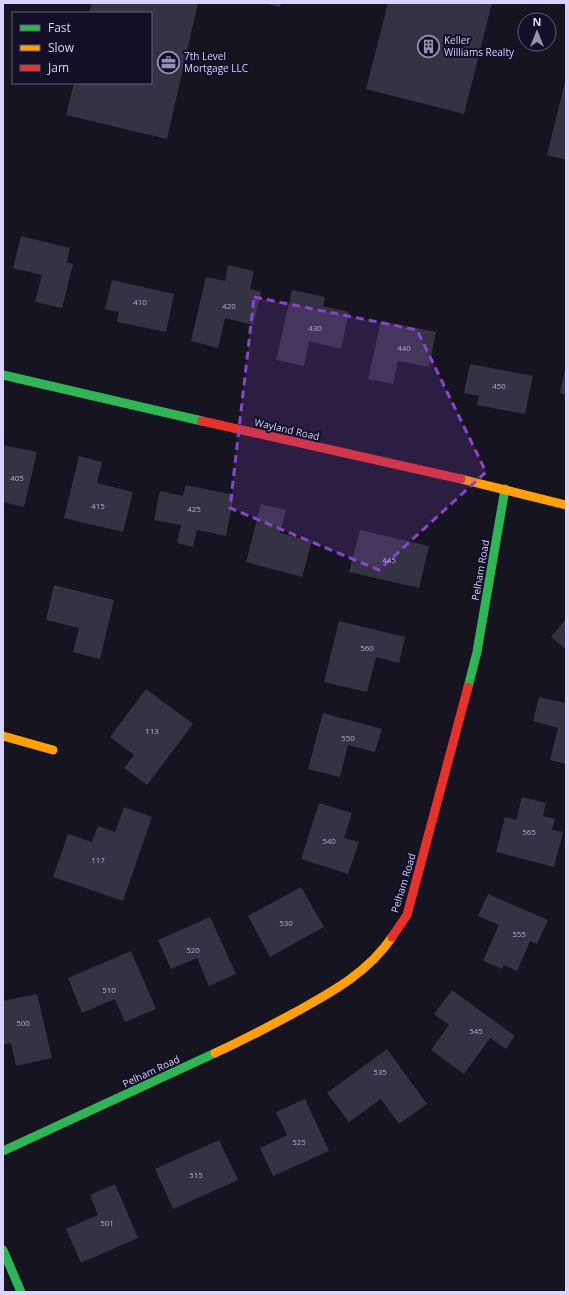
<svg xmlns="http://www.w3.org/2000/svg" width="569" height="1295" font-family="'Open Sans',sans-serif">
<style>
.building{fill:#343243}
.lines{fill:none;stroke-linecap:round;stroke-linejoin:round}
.fast{stroke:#30b455;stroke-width:9}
.slow{stroke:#ff9f0a;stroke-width:9}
.jam{stroke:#e5322d;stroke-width:9}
.marked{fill:#8945c9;fill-opacity:0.2;stroke:#8945c9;stroke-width:3;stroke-dasharray:8 5;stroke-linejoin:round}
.labels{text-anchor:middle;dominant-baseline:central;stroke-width:4;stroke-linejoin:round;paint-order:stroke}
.number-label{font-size:8px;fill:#b0acd0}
.poi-label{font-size:10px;fill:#d9d4ff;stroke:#130f26;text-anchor:start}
.street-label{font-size:10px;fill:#d9d4ff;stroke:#130f26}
</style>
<rect width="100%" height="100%" fill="#161421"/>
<path class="building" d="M92,3h106l-31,136 -101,-24 8,-32h77v-70h-62z
M264,3h17l-1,4z
M388,3h104l-28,111 -98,-25z
M565,82h1v78l-19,-5z
M21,236l49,12 -3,14 6,2 -11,44 -27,-6 7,-27 -29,-7z
M228,265l26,6 -4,18 11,3 -8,33 -28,-7 -7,30 -27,-7 15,-64 19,4z
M112,280l62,14 -8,38 -49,-10 2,-10 -14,-3z
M292,290l33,7 -2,9 26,6 -8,37 -32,-8 -5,25 -28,-6z
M381,321l55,11 -7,35 -31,-6 -5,23 -25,-5z
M470,364l63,12 -8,38 -48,-9 2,-9 -15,-3z
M565,370h1v25l-6,-2z
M3,445l34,7 -13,55 -21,-5z
M79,456l23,6 -5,21 36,9 -10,40 -59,-14z
M186,485l48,10 -8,41 -29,-6 -4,17 -16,-4 4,-18 -27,-5 6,-29 23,5z
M261,504l25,6 -6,23 32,8 -10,36 -56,-15z
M360,530l69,16 -10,42 -70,-16z
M54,585l60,15 -14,59 -27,-7 6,-24 -33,-8z
M566,619v30l-15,-12z
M339,621l66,16 -6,26 -23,-6 -9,35 -43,-10z
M146,689l47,35 -46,61 -23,-17 10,-13 -24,-18z
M539,697l27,6v61l-16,-4 8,-32 -25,-7z
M323,713l59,16 -7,23 -27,-7 -8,32 -32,-8z
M522,797l24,6 -3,13 12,3 -3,11 11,2 -9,35 -58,-15 9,-35 11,3z
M319,803l33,10 -8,25 15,4 -11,32 -47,-15z
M124,807l28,10 -29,84 -70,-24 15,-43 24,8 6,-16 17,6z
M301,887l23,40 -54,30 -22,-41z
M488,894l60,26 -11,24 -7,-3 -13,30 -13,-6 -2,4 -19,-8 16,-36 -21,-9z
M210,917l26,57 -27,12 -12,-28 -26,11 -13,-29z
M131,951l25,58 -31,13 -10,-23 -33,14 -14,-35z
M452,990l63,46 -9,13 -16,-11 -26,36 -33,-24 18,-25 -15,-11z
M37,994l15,64 -36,8 -5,-23 -8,2v-44z
M387,1049l40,55 -28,20 -18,-25 -32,23 -22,-29z
M305,1099l24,52 -56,25 -13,-28 27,-13 -11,-23z
M219,1140l19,40 -65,29 -18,-40z
M115,1184l23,54 -57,25 -15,-34 32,-14 -8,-20z"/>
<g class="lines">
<path class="fast" d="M3,375l199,46
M468,687l9,-35 28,-163
M3,1151l212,-98
M3,1250l18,42"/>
<path class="slow" d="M461,479l105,26
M3,736l50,14
M215,1053c27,-12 53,-26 79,-40 36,-20 74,-40 98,-76"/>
<path class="jam" d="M202,421l259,58
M392,937l15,-22 61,-228"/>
</g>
<path class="marked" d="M254,297l163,33 69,142 -107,98 -149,-62z"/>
<defs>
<symbol id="building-ring" viewBox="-11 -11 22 22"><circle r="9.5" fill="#130f26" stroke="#9591b1" stroke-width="1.5"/><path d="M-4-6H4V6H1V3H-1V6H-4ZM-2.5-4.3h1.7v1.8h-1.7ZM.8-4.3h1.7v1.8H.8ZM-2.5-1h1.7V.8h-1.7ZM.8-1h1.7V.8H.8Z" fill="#9591b1"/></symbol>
<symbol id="office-ring" viewBox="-11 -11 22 22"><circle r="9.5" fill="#130f26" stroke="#9591b1" stroke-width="1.5"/><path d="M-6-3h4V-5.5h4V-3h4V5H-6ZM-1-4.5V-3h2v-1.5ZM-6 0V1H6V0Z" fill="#9591b1"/></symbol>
</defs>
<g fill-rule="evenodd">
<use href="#building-ring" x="416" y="34" width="25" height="25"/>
<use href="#office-ring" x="156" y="50" width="25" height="25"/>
</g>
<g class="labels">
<g class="number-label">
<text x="140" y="301">410</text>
<text x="229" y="305">420</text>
<text x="315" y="327">430</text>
<text x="404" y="347">440</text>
<text x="499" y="385">450</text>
<text x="17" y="477">405</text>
<text x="98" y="505">415</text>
<text x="194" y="508">425</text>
<text x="389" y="559">445</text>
<text x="367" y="647">560</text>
<text x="152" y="730">113</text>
<text x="348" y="737">550</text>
<text x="529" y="831">565</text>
<text x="329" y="840">540</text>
<text x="98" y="859">117</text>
<text x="286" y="922">530</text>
<text x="519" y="933">555</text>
<text x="193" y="949">520</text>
<text x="109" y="989">510</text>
<text x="23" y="1022">500</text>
<text x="476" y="1030">545</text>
<text x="380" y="1071">535</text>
<text x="299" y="1141">525</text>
<text x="196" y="1174">515</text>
<text x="107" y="1222">501</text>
</g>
<g class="poi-label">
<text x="444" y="40">Keller<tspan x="444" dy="12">Williams Realty</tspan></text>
<text x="184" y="56">7th Level<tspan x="184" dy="12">Mortgage LLC</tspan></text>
</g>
<g class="street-label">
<text transform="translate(287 429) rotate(13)">Wayland Road</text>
<text transform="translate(480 570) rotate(-80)">Pelham Road</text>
<text transform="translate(403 883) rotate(-73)">Pelham Road</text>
<text transform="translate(151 1071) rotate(-25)">Pelham Road</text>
</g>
</g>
<rect width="569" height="1295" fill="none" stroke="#d9d4ff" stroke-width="8"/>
<rect x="12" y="12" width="140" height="72" fill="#130f26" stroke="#625e7d"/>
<rect x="20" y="25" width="20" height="6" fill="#30b455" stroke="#625e7d"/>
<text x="48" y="32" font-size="12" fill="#d9d4ff">Fast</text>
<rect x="20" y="45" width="20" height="6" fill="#ff9f0a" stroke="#625e7d"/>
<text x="48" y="52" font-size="12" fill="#d9d4ff">Slow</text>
<rect x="20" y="65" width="20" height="6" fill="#e5322d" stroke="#625e7d"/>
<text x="48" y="72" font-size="12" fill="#d9d4ff">Jam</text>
<g transform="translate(537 32)"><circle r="19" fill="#130f26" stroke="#625e7d"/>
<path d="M0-3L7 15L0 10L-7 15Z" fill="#9591b1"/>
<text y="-6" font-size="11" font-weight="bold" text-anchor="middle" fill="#d9d4ff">N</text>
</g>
</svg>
